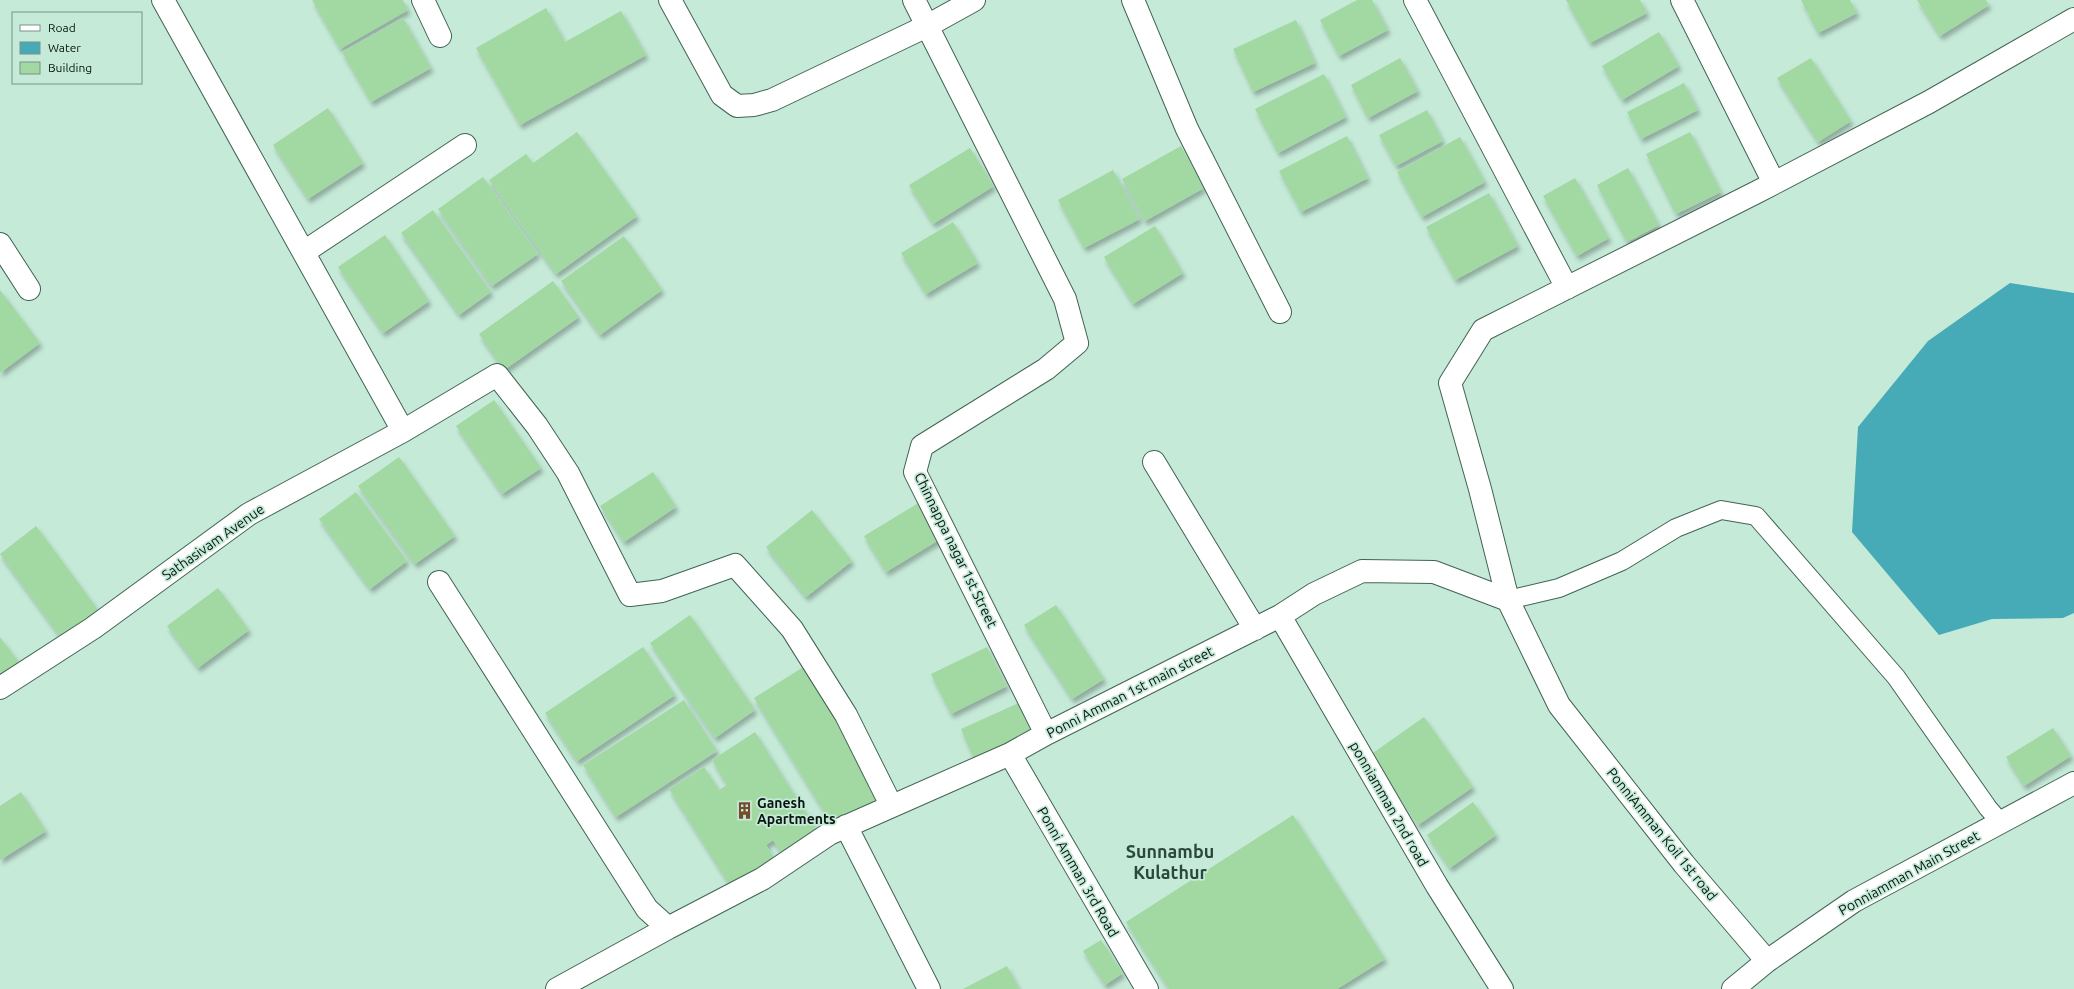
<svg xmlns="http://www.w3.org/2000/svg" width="2074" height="989" font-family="Ubuntu,sans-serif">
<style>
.water{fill:#47aab7}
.building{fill:#a2d8a2;filter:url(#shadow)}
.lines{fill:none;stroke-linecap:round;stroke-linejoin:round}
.service-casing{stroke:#426354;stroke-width:20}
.minor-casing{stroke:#426354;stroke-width:24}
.service{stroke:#fff;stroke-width:18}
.minor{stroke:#fff;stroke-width:22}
.labels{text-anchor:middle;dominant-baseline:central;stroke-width:3.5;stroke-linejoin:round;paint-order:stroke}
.street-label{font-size:14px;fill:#07140f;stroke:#c5ead8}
.poi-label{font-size:14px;font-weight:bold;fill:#07140f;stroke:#c5ead8;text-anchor:start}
.district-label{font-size:18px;font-weight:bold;fill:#2a493c;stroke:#c5ead8}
</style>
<defs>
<filter id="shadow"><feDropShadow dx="2.5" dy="4.5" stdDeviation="2" flood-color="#0004"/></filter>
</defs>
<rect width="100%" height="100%" fill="#c5ead8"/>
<path class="water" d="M2010,283l64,10v320l-11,5 -71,1 -53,16 -87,-103 6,-105 70,-86z"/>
<path class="building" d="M312,0h91l5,10 -68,39z
M1357,0h15l16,30 -49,26 -19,-36z
M1566,0h74l7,13 -57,30z
M1801,0h49l7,13 -39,20z
M1917,0h69l3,5 -49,31z
M546,8l19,34 56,-31 25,44 -126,70 -44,-77z
M403,18l28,50 -60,34 -29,-50z
M1296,20l19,43 -62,29 -20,-43z
M1659,32l20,34 -57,34 -20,-34z
M1400,58l18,33 -50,27 -17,-33z
M1811,58l40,63 -33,21 -41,-64z
M1324,74l22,43 -68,36 -23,-44z
M1684,83l14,27 -57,29 -14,-27z
M328,108l35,55 -55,36 -35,-54z
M1427,110l16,31 -47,25 -17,-31z
M577,132l60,84 -81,58 -67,-94 37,-26 7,9z
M1690,132l31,60 -45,22 -30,-60z
M1347,136l21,42 -67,34 -22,-41z
M1460,137l25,45 -63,35 -25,-45z
M1181,146l23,42 -59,33 -23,-42z
M970,148l24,38 -61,38 -24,-39z
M1628,168l31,57 -32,17 -30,-57z
M1113,170l27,49 -56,29 -26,-48z
M483,177l55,77 -46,32 -54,-77z
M1575,178l34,60 -32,18 -34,-60z
M1489,193l29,53 -63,34 -29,-53z
M433,210l58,82 -32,23 -58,-82z
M953,222l25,41 -52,31 -25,-41z
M1155,226l28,47 -50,31 -29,-47z
M385,235l44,66 -46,32 -45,-66z
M624,236l38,54 -62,45 -39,-54z
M553,281l26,36 -75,53 -25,-36z
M0,290l40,53 -40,30z
M494,400l47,68 -39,26 -46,-68z
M399,457l56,79 -40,28 -57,-78z
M653,472l23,35 -52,35 -24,-36z
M356,492l51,69 -37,28 -51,-70z
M920,502l22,36 -56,34 -22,-36z
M812,510l40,51 -46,36 -40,-50z
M36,526l63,85 -37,28 -62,-85z
M218,588l31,42 -51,38 -31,-42z
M1056,605l48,74 -32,20 -48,-74z
M690,615l65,95 -40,28 -65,-95z
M0,637l20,27 -20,14z
M643,647l32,48 -98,66 -32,-48z
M987,647l20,39 -56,28 -20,-40z
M805,666l79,129 -51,31 -79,-128z
M684,700l33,51 -101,66 -33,-52z
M1025,700l13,30 -64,29 -13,-30z
M1424,717l49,70 -55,38 -48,-70z
M2053,728l18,28 -47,30 -18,-29z
M755,732l63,100 -36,22 -9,-14 -7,5 9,15 -44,27 -62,-98 35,-22 15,23 8,-5 -15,-25z
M21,792l25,39 -46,29v-54z
M1473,802l23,33 -46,33 -23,-33z
M1293,815l92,144 -48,30h-168l-43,-67z
M1101,940l22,33 -18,12 -22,-34z
M1007,966l12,23h-56z"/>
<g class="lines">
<defs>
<path id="service" d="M1508,600l51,-12 63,-27 54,-33 45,-18 35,6 140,161 92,131 12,14"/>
<path id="minor" d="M163,0l240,431
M423,0l17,36
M670,0l52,95 15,11 17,-1 18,-5 155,-74 47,-26
M914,0l151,299 12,44 -31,26 -124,77 -7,26 131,262
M1133,0l54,129 93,183
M1415,0l152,288
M1682,0l92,183
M0,244l29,45
M304,252l161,-107
M1154,462l101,167
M439,582l208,327 21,19 94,-49 67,-45 181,-80 36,-20 234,-118 34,-22 48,-23 72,1 74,28
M1280,616l157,270 65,103
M0,688l93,-60 156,-114 154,-83 94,-56 40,51 31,47 62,122 32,-4 73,-26 57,64 54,86 45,90
M1010,754l137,235
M846,826l83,163
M1767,961l-83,-97 -125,-159 -51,-105 -28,-111 -30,-106 33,-53 274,-138 172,-90 145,-83
M557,989l111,-61
M1733,989l34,-28 87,-60 220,-118"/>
</defs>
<use href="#service" class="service-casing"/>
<use href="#minor" class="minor-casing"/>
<use href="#service" class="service"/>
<use href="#minor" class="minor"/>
</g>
<defs>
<symbol id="building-bare" viewBox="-9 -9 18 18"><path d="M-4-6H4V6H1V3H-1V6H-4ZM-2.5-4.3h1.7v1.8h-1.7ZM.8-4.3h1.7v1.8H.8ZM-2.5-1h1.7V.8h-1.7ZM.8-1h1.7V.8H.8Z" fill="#734d2a" stroke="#c5ead8" stroke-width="2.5" paint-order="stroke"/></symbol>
</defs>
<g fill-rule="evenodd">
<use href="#building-bare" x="732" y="798" width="25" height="25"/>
</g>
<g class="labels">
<g class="street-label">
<text transform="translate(213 542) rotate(-35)">Sathasivam Avenue</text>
<text transform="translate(956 550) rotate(64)">Chinnappa nagar 1st Street</text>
<text transform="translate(1130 692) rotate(-27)">Ponni Amman 1st main street</text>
<text transform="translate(1389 804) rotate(60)">ponniamman 2nd road</text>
<text transform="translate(1662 834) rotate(51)">PonniAmman Koil 1st road</text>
<text transform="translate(1078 872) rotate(60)">Ponni Amman 3rd Road</text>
<text transform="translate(1909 873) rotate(-29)">Ponniamman Main Street</text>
</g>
<g class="poi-label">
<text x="757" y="803">Ganesh<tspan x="757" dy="16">Apartments</tspan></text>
</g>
<g class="district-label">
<text x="1170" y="851">Sunnambu<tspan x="1170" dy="21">Kulathur</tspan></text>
</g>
</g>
<rect x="12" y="12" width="130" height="72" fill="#c5ead8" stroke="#799488"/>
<rect x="20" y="25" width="20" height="6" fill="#ffffff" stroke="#799488"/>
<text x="48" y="32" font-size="12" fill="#07140f">Road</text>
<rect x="20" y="42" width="20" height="12" fill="#47aab7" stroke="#799488"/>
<text x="48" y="52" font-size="12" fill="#07140f">Water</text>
<rect x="20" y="62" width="20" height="12" fill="#a2d8a2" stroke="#799488"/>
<text x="48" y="72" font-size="12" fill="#07140f">Building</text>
</svg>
